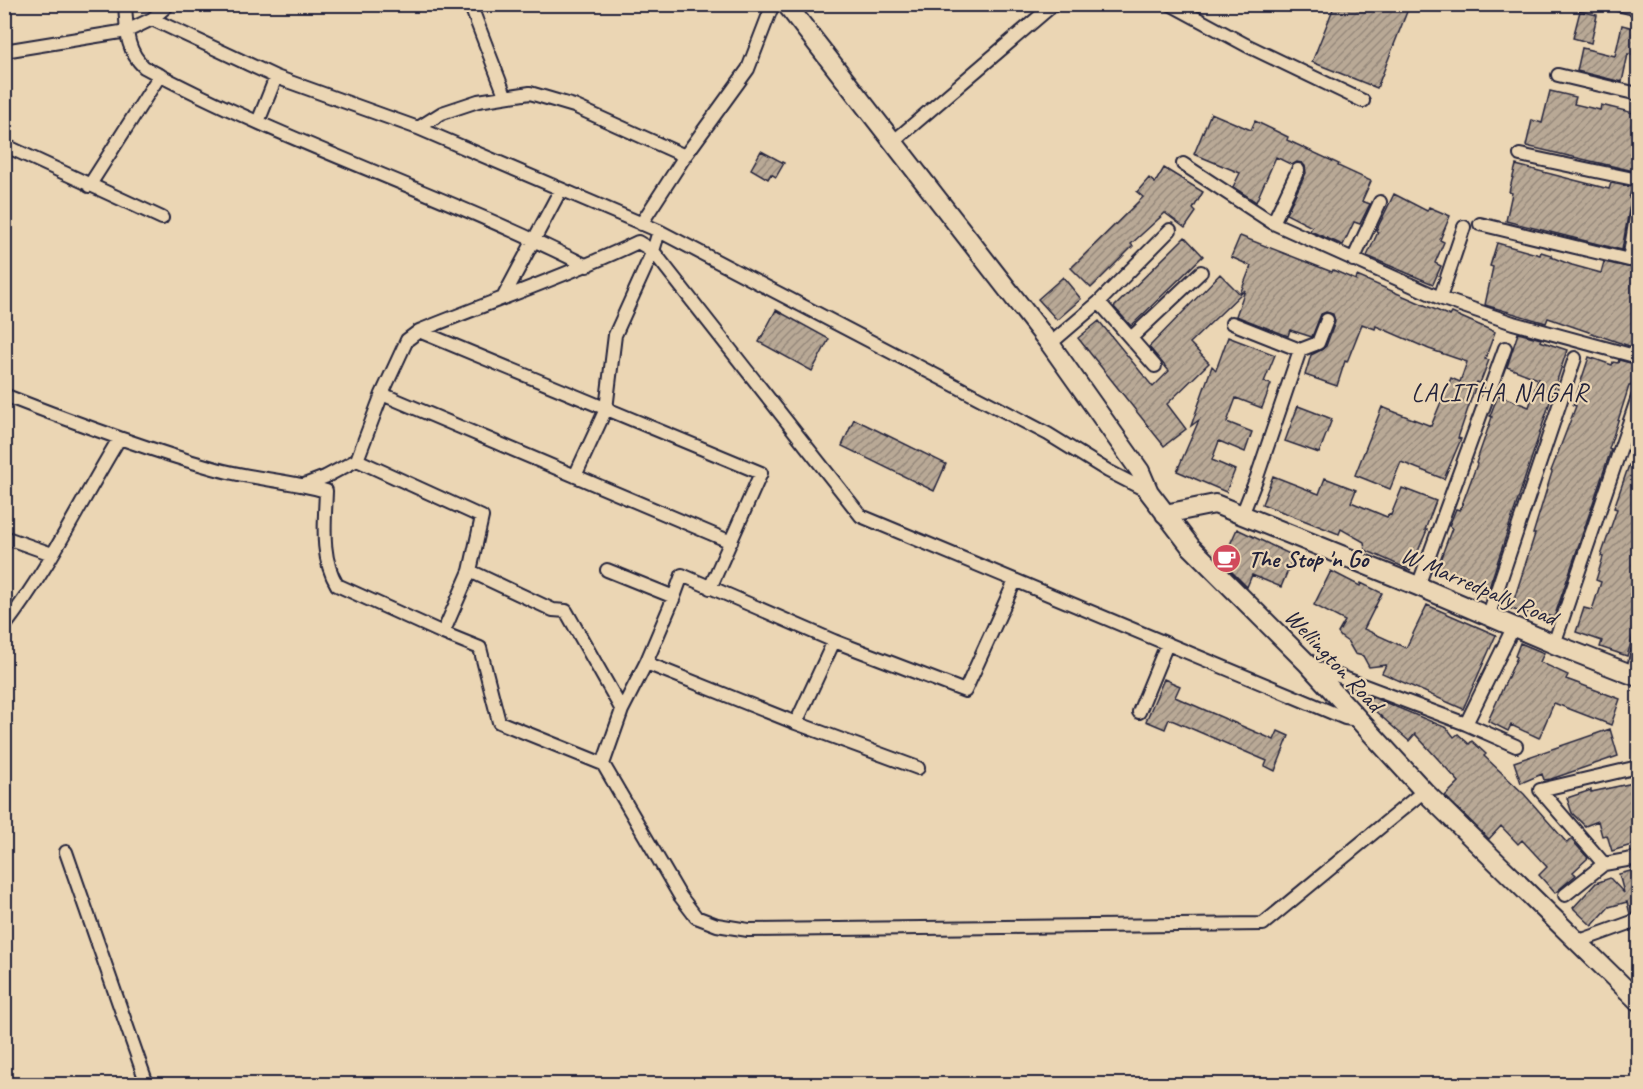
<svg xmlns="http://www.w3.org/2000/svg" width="1643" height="1089" font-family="Caveat,sans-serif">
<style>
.building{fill:url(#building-hatch);stroke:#22223b;stroke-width:1.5}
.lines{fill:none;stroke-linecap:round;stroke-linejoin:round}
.street-casing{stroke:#22223b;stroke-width:16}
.secondary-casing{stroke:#22223b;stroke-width:22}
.street{stroke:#ebd6b4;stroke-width:12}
.secondary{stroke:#ebd6b4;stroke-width:18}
.labels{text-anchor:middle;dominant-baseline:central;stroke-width:4.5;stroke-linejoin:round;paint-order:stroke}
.poi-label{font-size:24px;font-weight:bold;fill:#22223b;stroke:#ebd6b4;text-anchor:start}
.street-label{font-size:24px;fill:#22223b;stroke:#ebd6b4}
.neighbourhood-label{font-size:26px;letter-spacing:1.5px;fill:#22223b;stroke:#ebd6b4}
</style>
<defs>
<pattern id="building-hatch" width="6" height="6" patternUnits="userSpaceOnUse" patternTransform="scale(1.5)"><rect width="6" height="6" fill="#b9a996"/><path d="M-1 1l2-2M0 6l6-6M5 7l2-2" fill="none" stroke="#96897c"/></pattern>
</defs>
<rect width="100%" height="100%" fill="#ebd6b4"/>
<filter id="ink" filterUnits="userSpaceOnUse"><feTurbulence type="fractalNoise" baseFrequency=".0167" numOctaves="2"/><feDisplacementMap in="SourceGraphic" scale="12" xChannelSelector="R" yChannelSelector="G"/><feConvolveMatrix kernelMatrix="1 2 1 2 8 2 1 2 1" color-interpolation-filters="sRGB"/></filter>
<g filter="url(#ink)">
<path class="building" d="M1335,4h75l-33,84 -65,-26z
M1580,11l17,4 -6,28 -18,-5z
M1622,25l16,4v27l-10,-2 -6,28 -45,-11 5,-23 33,8z
M1550,91l26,6 -2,7 26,6 1,-5 37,9v58l-112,-26 6,-26 10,3z
M1211,113l40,17 4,-9 33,16 -1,3 52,24 -1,2 33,15 -9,20 8,3 -10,20 -6,-2 -11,23 -33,-14 2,-4 -26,-13 20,-41 -1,-7 -3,-3 -5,-1 -5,3 -16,-8 -20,45 -23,-15 7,-14 -46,-19z
M761,151l23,12 -8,14 -5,-3 -3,5 -17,-10z
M1516,165l93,24 2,-6 21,4 -3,11 4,1 -3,5 -8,46 -116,-29 6,-28 -3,-1z
M1164,168l39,24 -10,17 3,3 -11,16 -20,-15 -34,31 2,2 -42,42 -20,-20 72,-71 -6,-5 12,-14 6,5z
M1394,194l33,17 2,-4 21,9 -10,24 4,2 -9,21 6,3 -8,18 -66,-28 11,-24 -2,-1z
M1240,236l92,36 1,-2 23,10 1,-4 93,40 2,-3 43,19 -10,27 4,1 -9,23 -3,-1 -19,56 3,1 -17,40 -43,-17 -11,27 -35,-14 27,-68 49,19 20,-48 9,4 7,-20 -38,-13 -53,-23 -1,3 -13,-5 -15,38 -2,-1 -8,25 -32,-11 6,-20 10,-5 5,-4 9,-24 -2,-8 -7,-2 -5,2 -9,23 -22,-7 -2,6 -52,-20 9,-26 -55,53 19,20 -42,41 19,25 -22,17 -86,-108 21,-17 54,66 16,-16 -20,-24 71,-73 20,20 11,-28 -20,-9z
M1185,237l18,19 -72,70 -17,-19z
M1497,243l43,12 1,-3 10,3v2l21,8 29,8 3,-11 28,6 5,-6 1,-9v96l-90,-31 -2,5 -61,-18 8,-38 -3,-1z
M1063,277l18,22 -24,21 -19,-21z
M776,310l53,29 -17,32 -53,-29z
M1518,333l23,6 -1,2 27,9 -81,247 -14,-6 3,-8 -38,-15 15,-40 -3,-2 7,-17 4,1 17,-46 -1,-1 16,-46 -2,-1 8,-21 31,12 9,-28 -31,-12z
M1228,337l47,18 -11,27 7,2 -9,24 -26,-10 -9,24 25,10 -7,20 -26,-11 -7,19 23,10 -9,22 -49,-21 22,-51 -8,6 21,-60 4,4z
M1589,357l23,8 1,-3 5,1 1,-3 19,5 -7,21h-2l-20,63 2,1 -57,168 -25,-10 -2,6 -16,-5 24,-75h-2l19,-62 -1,-1 25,-65 -3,-1z
M1298,406l34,13 -13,34 -34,-12z
M854,419l92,45 -12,27 -92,-45z
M1629,465l9,3v152l-11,36 -27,-9 2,-6 -26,-9 8,-24 8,2 9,-28 -5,-2 7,-23 -2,-1 16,-47 -3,-1z
M1273,476l46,18 6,-16 31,12 -5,12 36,15 2,-3 2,1 11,-27 34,13 -11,29h2l-17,40 -45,-20 -1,-8 -23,-13 -2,5 -77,-30z
M1237,529l57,27 -13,31 -29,-12 -5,12 -25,-25z
M1331,571l29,15 1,-3 21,10 -18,36 42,19 21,-43 69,30 -33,74 -81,-36 4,-8 -17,2 -6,-11 -8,-2 -7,-12 -7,-5 -3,-4 7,-12 -31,-16z
M1520,643l24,10 -4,9 28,13 -2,4 54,20 -9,26 -57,-22 -15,35 -28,-13 -3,6 -20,-10 29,-64 -2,-1z
M1164,679l16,7 -5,11 99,43 4,-9 11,5 -14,35 -10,-5 2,-5 -98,-42 -4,10 -19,-8z
M1372,697l75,31 7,9 4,-3 11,10 3,-3 14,13 -2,2 40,38 43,49 4,-4 17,19 -15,14 3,3 -21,18 -16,-18 8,-8 -25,-27 -4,4 -17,-18 -12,13 -44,-43 14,-14 -44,-48 -6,7 -43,-38z
M1610,729l8,27 -67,23 -7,1 -2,-6 -21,9 -7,-21z
M1638,782v61l-26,8 -5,-16 -5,1 -4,-15 -13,5 -13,-13 -5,-15 24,-8v2z
M1638,869v43l-8,2 -3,-12 -18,5 -17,19 -19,-18 23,-25 14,-5 14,15 -5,-19z"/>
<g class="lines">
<defs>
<path id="street" d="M125,4c2,25 0,45 19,63 143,77 299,126 443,199
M470,4l35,91
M1170,4l76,41 117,56
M1617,4l21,5
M152,19l17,-15
M4,51l123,-20 25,-12 124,58 142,51 241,103 389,203 60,37 41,21
M1558,75l80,19
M258,122l18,-45
M418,128l24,-15 36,-12 52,-8 44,13 111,50 -44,68
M893,142l161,-138
M4,145l158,73
M1520,155l118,25
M685,156l63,-87 25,-65
M1183,164l90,59 167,75 73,25 125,34
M89,186l71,-111
M1273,223l25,-53
M1480,224l149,36 9,-55
M1353,260l27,-58
M504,296l57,-107
M1440,298l24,-71
M1099,302l56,64
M1232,323l68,27
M419,331l342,142 -51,115
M1131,338l70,-66
M1050,344l49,-42 71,-72
M382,394l349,148
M4,395c69,27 138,53 209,73 37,11 76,12 113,23 -1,31 -6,66 11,94l106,48
M357,460l125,57 -12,54
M575,476l31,-67 9,-74 38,-84 208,265 484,202 14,2
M304,485l21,-8 32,-17 25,-66 25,-54 12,-9c73,-30 148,-55 219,-89l15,9 6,-20
M1242,515l15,-38 43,-127 18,-7 9,-23
M4,537l48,17
M607,570l67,27 -28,66 -24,47
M1418,586l87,-238
M674,597l8,-22 152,66 131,50 50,-110
M1488,617l87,-259
M4,627c45,-58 77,-126 115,-188
M1513,628l-47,96 50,22
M1554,644l84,-247
M646,663l150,60 122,45
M1312,666l154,58
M1632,675l6,-24
M1139,712l28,-68
M796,723l38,-82
M603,764l19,-54 -56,-99 -13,-1 -83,-39 -27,62 37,15 19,74 104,42 77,132 16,21 21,8 31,5 515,-6 161,-133
M66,852l81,232
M1604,864l-64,-74 98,-23
M1565,895l39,-31 34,-6
M1577,942l61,-22"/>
<path id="secondary" d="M786,4l264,340 90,127 9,21 42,55 117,117 116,127 214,210
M1165,514l50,-10 203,82 136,58 84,33"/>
</defs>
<use href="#street" class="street-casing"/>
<use href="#secondary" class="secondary-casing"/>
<use href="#street" class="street"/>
<use href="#secondary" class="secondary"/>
</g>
</g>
<defs>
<symbol id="cafe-disc" viewBox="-11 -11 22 22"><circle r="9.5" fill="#d1495b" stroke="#ebd6b4"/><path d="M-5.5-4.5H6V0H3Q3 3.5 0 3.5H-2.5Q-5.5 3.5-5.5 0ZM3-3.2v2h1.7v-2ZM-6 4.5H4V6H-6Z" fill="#fff"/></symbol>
</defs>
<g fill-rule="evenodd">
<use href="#cafe-disc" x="1210" y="542" width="33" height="33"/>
</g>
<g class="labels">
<g class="poi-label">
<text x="1248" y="559">The Stop 'n Go</text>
</g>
<g class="street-label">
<text transform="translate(1479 586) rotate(23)">W Marredpally Road</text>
<text transform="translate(1334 660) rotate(47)">Wellington Road</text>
</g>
<g class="neighbourhood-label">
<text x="1500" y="392">LALITHA NAGAR</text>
</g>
</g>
<rect width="1643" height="1089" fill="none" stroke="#ebd6b4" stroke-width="24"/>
<rect x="12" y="12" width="1619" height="1065" fill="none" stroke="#22223b" stroke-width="2" filter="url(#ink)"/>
</svg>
